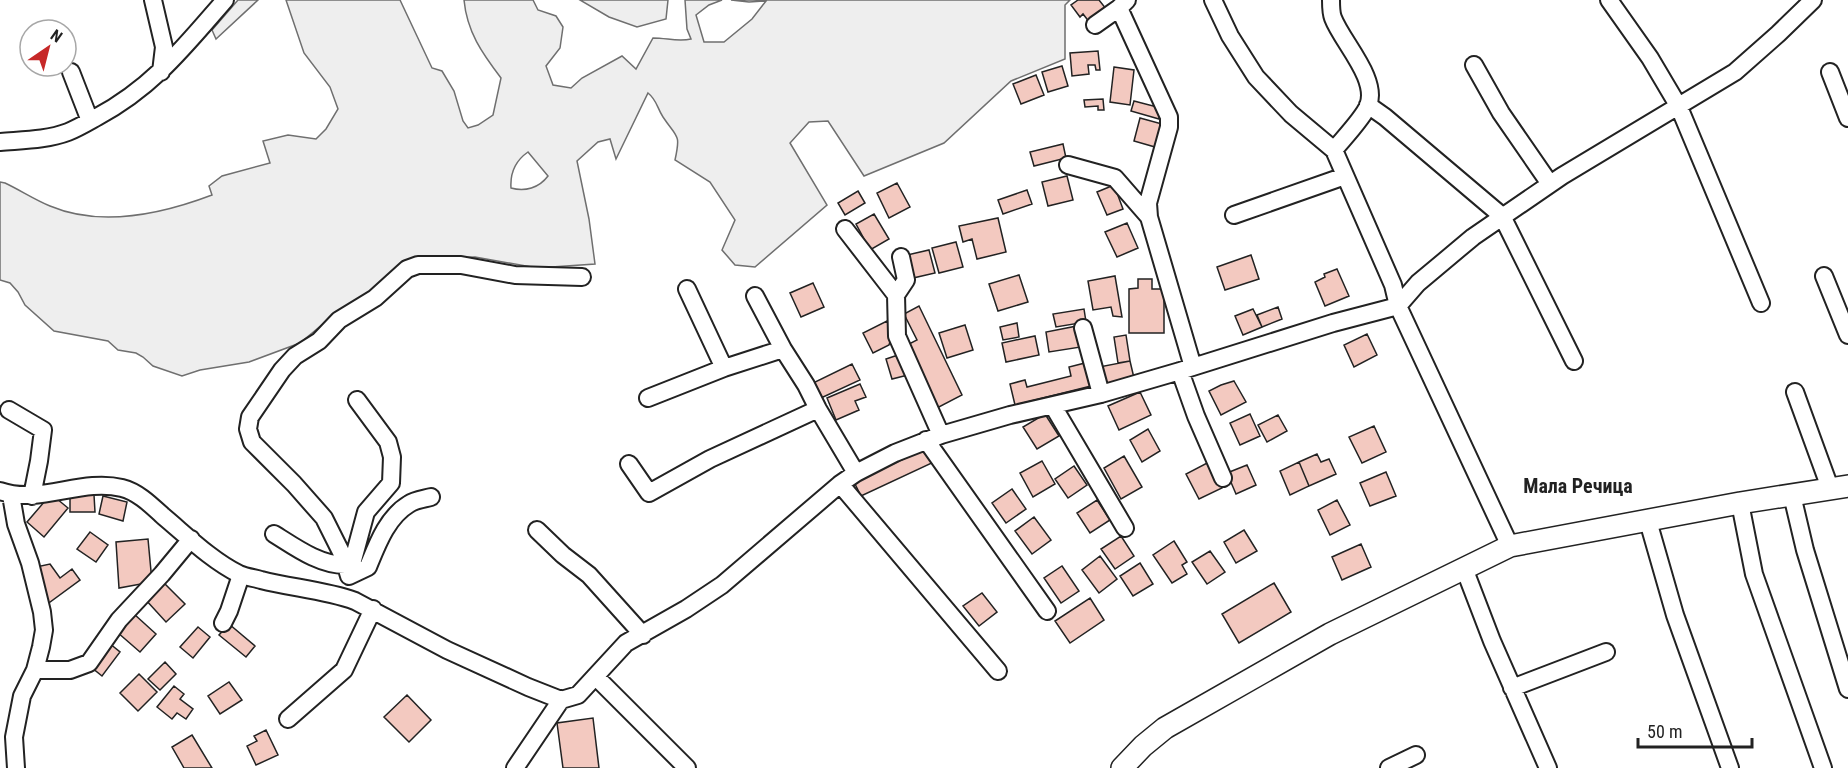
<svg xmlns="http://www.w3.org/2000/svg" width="1848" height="768" font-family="'Roboto Condensed',sans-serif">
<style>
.green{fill:#eee;stroke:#6f6f6f;stroke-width:1.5;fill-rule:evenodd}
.building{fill:#f3c9c0;stroke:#222;stroke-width:1.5}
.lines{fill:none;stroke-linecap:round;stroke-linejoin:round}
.minor-casing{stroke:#222;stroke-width:20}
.major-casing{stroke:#222;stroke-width:24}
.minor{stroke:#fff;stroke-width:16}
.major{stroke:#fff;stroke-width:21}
.labels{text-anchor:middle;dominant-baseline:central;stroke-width:4.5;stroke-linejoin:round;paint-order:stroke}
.quarter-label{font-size:20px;font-weight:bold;fill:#222;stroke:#fff}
</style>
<rect width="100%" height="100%" fill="#fff"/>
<path class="green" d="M238,0h20l-42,39 -4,-9z
M286,0h114l32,68 10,3 12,20 9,30 5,7 10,-3 15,-10 8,-37c-19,-25 -34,-46 -37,-78h69l5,10 18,6 7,11 -3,21 -14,18 7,19 18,3 11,-10 40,-22 14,13 17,-31c14,0 25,4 38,1l-4,-10 -2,-29h37l-13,5 -13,10 8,27h20l28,-23 14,-18 -17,1 -18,-2h339l-5,5v54l-54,22 -67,62 -80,33 -36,-55 -19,1 -19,21 37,62 -72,62 -20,-2 -13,-15 13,-30 -25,-38 -35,-22c6,-27 2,-22 -12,-43 -6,-9 -6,-17 -15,-24l-32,66 -6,-20 -12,3 -21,19 12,58 6,45 -58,4 -62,-11 -57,2 -14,5 -34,27 -35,23 -35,29 -51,19 -49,8 -18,6 -29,-10 -10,-9 -7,-4 -18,-3 -10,-9 -54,-10 -29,-26 -7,-13 -8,-9 -10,-3v-98l5,1c15,7 30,17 45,23 52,22 112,8 162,-11l-3,-9 13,-10 48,-13 -7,-22 25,-6 28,4 10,-10 12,-20 -8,-22 -26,-34zM528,152l20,24c-9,12 -23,16 -37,12 -1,-15 4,-27 17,-36z
M580,0h88l-2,19 -29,8 -28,-10z"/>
<path class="building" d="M1078,0h21l8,10 -17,13 -7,-9 -3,3 -9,-12z
M1098,51l2,19h-4l-1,-5h-7l1,9 -17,2 -2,-23z
M1062,66l6,20 -20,6 -6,-20z
M1114,67l20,3 -4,35 -20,-3z
M1036,75l8,20 -23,9 -8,-20z
M1103,99l1,11h-6v-4l-13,1 -1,-7z
M1134,101l27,7 -2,11 -28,-8z
M1140,118l22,6 -7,23 -21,-6z
M1063,144l3,14 -32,8 -4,-14z
M1067,176l6,24 -25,6 -6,-24z
M897,183l13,24 -21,11 -12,-25z
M1114,185l9,24 -16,6 -10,-23z
M1027,190l5,14 -29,10 -5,-14z
M858,191l7,12 -20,12 -7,-12z
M874,214l15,25 -19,11 -14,-26z
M998,218l8,34 -29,7 -5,-20 -9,3 -4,-16z
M1127,223l11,25 -21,9 -12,-25z
M956,242l7,25 -24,6 -7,-25z
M929,250l6,23 -22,5 -6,-23z
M1251,255l8,24 -34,11 -8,-23z
M1337,269l12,27 -24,10 -10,-24 10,-5 -1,-3z
M1019,275l9,27 -30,9 -9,-27z
M1115,276l7,41 -9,-1 -2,-9 -18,3 -5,-29z
M1138,279h14v10h12v44h-35v-44l9,-1z
M813,283l11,24 -23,10 -11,-24z
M919,306l43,89 -25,13 -30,-63 10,-5 -13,-26z
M1278,307l4,12 -20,8 -5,-12z
M1084,309l2,13 -30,5 -3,-13z
M1253,309l9,18 -19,8 -8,-19z
M887,321l6,11 -4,13 -16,8 -10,-20z
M1017,323l2,14 -16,3 -3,-13z
M965,325l8,25 -26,8 -8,-25z
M1077,326l4,21 -32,5 -3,-20z
M1367,334l10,21 -23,12 -10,-22z
M1126,335l4,26 -12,2 -4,-26z
M1035,336l4,19 -33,7 -4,-19z
M901,354l7,21 -16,4 -6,-20z
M1130,361l4,17 -31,6 -4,-17z
M1085,363l6,23 -76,19 -5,-21 15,-4 2,7 44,-11 -2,-9z
M852,364l8,16 -39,18 -8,-15z
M1234,381l12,21 -25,13 -12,-24 12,-6z
M860,384l6,13 -11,4 4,9 -23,10 -9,-22z
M1140,392l11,23 -32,15 -11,-24z
M1045,414l14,22 -22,13 -14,-22z
M1250,414l10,22 -20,9 -10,-22z
M1278,415l9,16 -20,11 -9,-17z
M1374,426l12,26 -24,11 -13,-26z
M1148,429l12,22 -18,11 -12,-22z
M927,448l7,14 -73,34 -7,-14z
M1317,454l4,8 8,-3 7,15 -27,12 -10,-24z
M1124,456l18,31 -21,12 -17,-31z
M1042,461l13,23 -22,13 -13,-24z
M1209,462l13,26 -23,11 -13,-25z
M1299,462l10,24 -19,9 -10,-24z
M1247,465l9,20 -20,9 -9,-21z
M1074,466l13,19 -19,13 -13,-19z
M1386,472l10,24 -26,10 -10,-23z
M1012,489l14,20 -20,14 -14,-20z
M51,494l17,14 -24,29 -17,-15z
M70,495h24l1,17h-25z
M103,496l24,6 -4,19 -24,-7z
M1097,500l13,20 -20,13 -13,-20z
M1337,500l13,25 -20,10 -12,-25z
M1034,517l17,23 -19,14 -17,-23z
M1244,530l13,21 -21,12 -12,-21z
M90,532l18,13 -12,17 -19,-13z
M1121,536l13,20 -19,13 -14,-20z
M148,539l4,43 -33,6 -3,-46z
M1174,541l13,21 -5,3 5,9 -15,9 -19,-28z
M1361,544l10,23 -29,13 -10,-23z
M1210,551l15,21 -18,12 -15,-22z
M1100,556l17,23 -18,14 -17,-23z
M1140,563l13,21 -20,12 -13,-20z
M50,564l10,14 12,-9 8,11 -34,25 -10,-38z
M1062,566l17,25 -18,12 -17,-25z
M163,582l22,22 -19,18 -21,-23z
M1274,583l17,29 -52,31 -17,-29z
M982,593l15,19 -18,14 -16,-20z
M1090,598l14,22 -34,23 -15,-22z
M134,614l22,20 -16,18 -23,-20z
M229,624l26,22 -9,11 -27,-22z
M198,627l12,10 -17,21 -13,-11z
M109,643l11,9 -18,24 -11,-9z
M165,662l11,12 -16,16 -12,-11z
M139,674l18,18 -19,19 -18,-18z
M229,682l13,18 -22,14 -12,-18z
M174,686l10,8 -4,5 13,10 -7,10 -9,-6 -5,6 -15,-12z
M407,695l24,25 -22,22 -25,-25z
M593,718l6,50h-36l-6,-45z
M266,730l12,25 -22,10 -9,-19 10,-5 -3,-5z
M192,735l20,33h-28l-12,-21z"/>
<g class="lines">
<defs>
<path id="minor" d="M153,0l11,47 -3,25
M1213,0l17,36 26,41 35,37 43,36 59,135 5,21 112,240
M1331,0c0,6 0,13 2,18 9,24 46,61 35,88 -5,12 -25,33 -34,44
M1609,0l41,58 29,49 82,196
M1119,8l50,109v10l-21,76 1,14 44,150
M1095,25l24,-17 8,-8
M1474,65l27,48 49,71
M71,72l19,49
M1830,72l18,46
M1368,105l17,12 117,99 72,145
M0,142c23,-2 47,-2 68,-10 10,-4 20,-10 29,-15 56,-30 87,-70 128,-117
M1068,165l47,13 34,39
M1234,215l111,-39
M845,229l51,66 1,41 44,99
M1824,276l24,59
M687,289l37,79
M896,295l10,-15 -5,-23
M755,296l28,53 23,36 12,24 38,64
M1083,328l18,66
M1180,371l16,45 27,62
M1795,392l35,96
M648,398l76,-30 59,-19
M1053,406l72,122
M9,410l34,20 -4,31 -7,35
M926,440l121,171
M629,464l20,29 61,-34 108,-50
M840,484l158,187
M0,491c40,14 81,-13 122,-3 16,4 29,17 41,28 24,20 48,44 76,58 7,3 15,4 22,6 31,8 64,10 94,21l92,49 81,37 33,13 17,-5 48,-52 60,-34 36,-24 118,-101 16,-11 39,-20 46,-18 69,-20 91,-21 79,-23 153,-48 65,-17 20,-23 55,-46 89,-61 173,-104 43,-38 35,-34
M11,495l5,29 14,39 12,49 2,18 -3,17 -6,23 -13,26 -8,41 2,31
M1792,495l13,55 43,139
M431,497c-7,2 -16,3 -22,7 -22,13 -32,41 -41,63l-19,9 -6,-20 -19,-38 -30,-34 -42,-42 -4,-13 2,-12 32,-47 13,-14 24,-15 20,-21 36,-22 32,-29 11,-4h43l54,10 67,2
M1740,503l14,71 69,194
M1648,521l27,94 55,153
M537,530l26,25 26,20 54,60
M274,534c21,13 45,31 71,31
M1464,568l28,73 56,127
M349,575l17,-63 25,-29 1,-26 -4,-15 -31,-42
M223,623l6,-12 12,-36
M35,670h35l19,-7 30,-43 43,-46 29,-35
M596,677l91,91
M1512,688l94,-36
M288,719l56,-49 29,-61
M515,768l46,-68
M1389,768l27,-13"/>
<path id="major" d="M1122,768l21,-22 22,-18 165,-94 180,-88 230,-43 108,-17"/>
</defs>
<use href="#minor" class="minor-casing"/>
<use href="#major" class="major-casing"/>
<use href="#minor" class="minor"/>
<use href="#major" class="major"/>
</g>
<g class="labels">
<g class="quarter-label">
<text x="1578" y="486">Мала Речица</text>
</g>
</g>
<g transform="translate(48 48) rotate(35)"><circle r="28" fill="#ffffff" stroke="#a7a7a7" stroke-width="1.5"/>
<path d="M0-4.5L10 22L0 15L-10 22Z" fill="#c62828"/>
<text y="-9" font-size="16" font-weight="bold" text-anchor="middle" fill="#222222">N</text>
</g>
<path d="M1638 738v9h114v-9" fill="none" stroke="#222222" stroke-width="3"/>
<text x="1647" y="738" font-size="18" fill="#222222" stroke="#ffffff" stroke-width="4.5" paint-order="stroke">50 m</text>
</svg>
